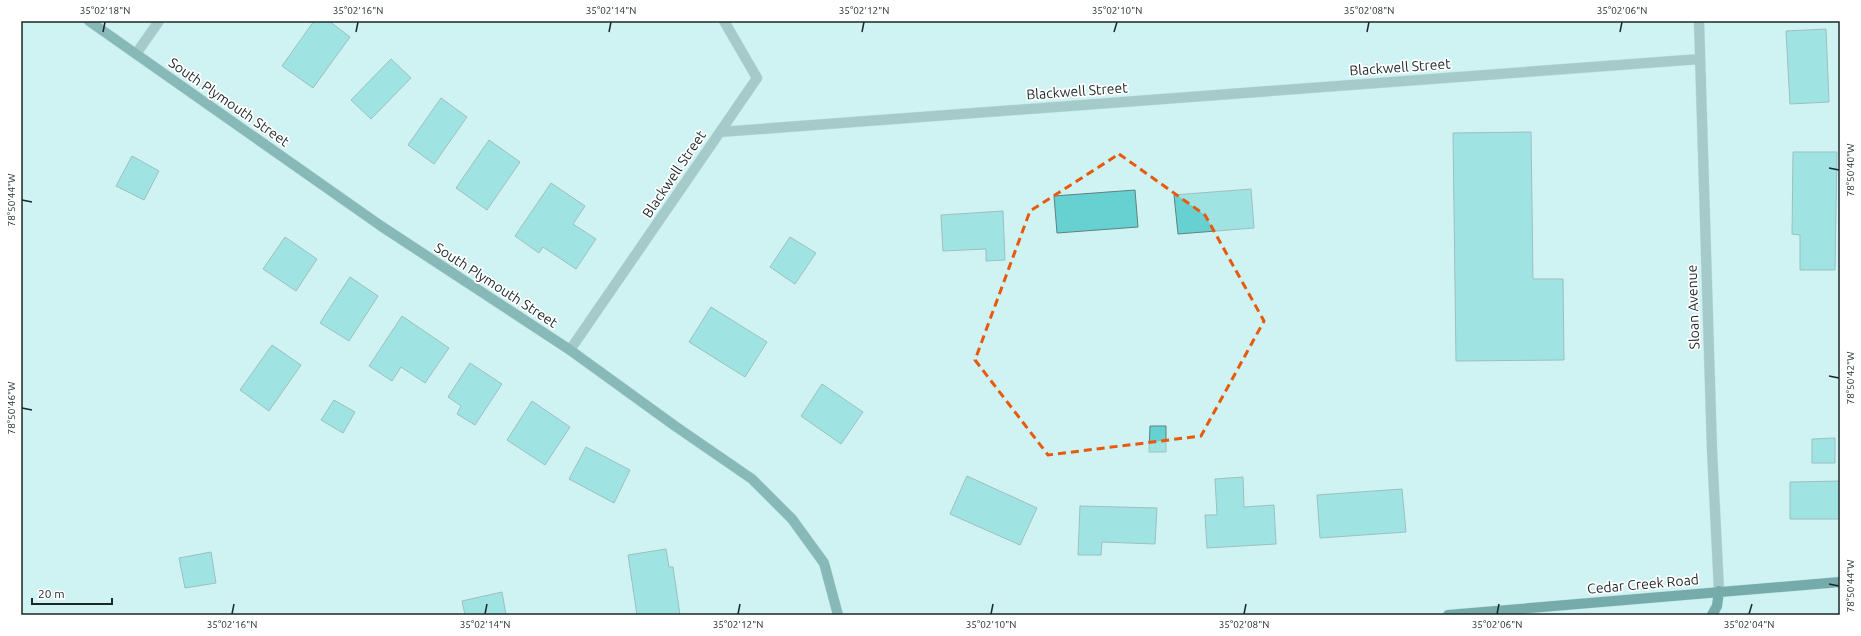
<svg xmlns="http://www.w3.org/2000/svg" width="1861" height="636" font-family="Ubuntu,sans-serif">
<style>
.building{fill:#67d1d1;stroke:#608080}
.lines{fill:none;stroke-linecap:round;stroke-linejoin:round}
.lane-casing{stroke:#afcece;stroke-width:11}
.street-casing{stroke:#afcece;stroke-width:11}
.secondary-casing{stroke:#afcece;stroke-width:11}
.primary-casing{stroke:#afcece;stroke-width:11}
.lane{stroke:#729a9a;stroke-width:10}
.street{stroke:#729a9a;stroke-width:10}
.secondary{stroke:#317374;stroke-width:10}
.primary{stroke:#085556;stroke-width:10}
.marked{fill:none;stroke:#e8590c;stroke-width:3;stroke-dasharray:8 5;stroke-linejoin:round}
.ticks{fill:none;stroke:#1b2828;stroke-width:1.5}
.labels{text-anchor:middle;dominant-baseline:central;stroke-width:3.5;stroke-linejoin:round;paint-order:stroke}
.street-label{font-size:14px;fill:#1b2828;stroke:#fff}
.neatline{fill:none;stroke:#1b2828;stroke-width:1.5}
.ticks-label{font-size:10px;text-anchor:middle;fill:#1b2828}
</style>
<rect width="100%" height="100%" fill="#cff2f2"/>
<path class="building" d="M314,21h15l21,16 -37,51 -31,-22z
M1826,29l3,73 -39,2 -4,-73z
M391,59l20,19 -40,41 -20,-19z
M441,98l26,19 -33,47 -26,-19z
M1531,132l2,147h30l1,81 -108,1 -3,-228z
M489,140l31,22 -33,48 -31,-22z
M1793,152h44l-2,118h-35v-35l-8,-1z
M132,156l27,15 -15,29 -28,-14z
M551,183l34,23 -12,18 23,15 -20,30 -33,-22 -4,6 -24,-17z
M1251,189l3,39 -76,6 -4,-39z
M1135,190l3,37 -81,6 -3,-37z
M1003,211l2,49 -19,1v-12l-43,2 -2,-36z
M285,237l32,22 -21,32 -33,-22z
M790,237l26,16 -21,31 -25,-17z
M350,277l28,19 -29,45 -29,-18z
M711,307l56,35 -22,35 -56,-35z
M402,316l47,32 -24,35 -24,-16 -9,14 -23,-15z
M272,345l29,20 -32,46 -29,-21z
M470,363l32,21 -27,41 -18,-11 4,-8 -13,-9z
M822,384l41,28 -22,32 -40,-28z
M334,400l21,12 -12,21 -22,-13z
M532,401l38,26 -25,38 -38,-25z
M1150,426h16v26h-17z
M1835,438v25h-23v-24z
M586,447l44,23 -16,33 -45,-24z
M967,476l70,32 -17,37 -70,-31z
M1243,477l1,30 30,-2 2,39 -69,4 -2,-33h12l-2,-36z
M1840,481v38h-50v-37z
M1402,489l4,43 -86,6 -3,-43z
M1080,506l77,2 -2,36 -53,-2 -1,13h-23z
M666,549l3,18h4l7,48h-43l-9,-60z
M211,552l5,31 -31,5 -6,-30z
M502,592l4,23h-41l-3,-14z"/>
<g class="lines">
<defs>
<path id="lane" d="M136,54l23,-33"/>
<path id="street" d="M1699,21l13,429 7,141
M720,132l37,-54 -33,-57
M570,350l150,-218 980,-73"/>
<path id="secondary" d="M89,21l292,205 189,124 105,76 77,53 40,40 32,44 14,52"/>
<path id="primary" d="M1448,615l392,-33
M1712,615l5,-9 2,-15"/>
</defs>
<use href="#lane" class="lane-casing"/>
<use href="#street" class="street-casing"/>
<use href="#secondary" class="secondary-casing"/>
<use href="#primary" class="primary-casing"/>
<use href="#lane" class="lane"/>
<use href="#street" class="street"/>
<use href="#secondary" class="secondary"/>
<use href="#primary" class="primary"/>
</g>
<path d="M0 0H1861V636H0ZM1119,154l86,61 59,106 -63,115 -153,19 -73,-95 55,-149z" fill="#cff2f2" fill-opacity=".55" fill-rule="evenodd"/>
<path class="marked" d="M1119,154l86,61 59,106 -63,115 -153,19 -73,-95 55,-149z"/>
<path class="ticks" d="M103,32l2,-10M356,32l2,-10M609,32l2,-10M862,32l2,-10M1114,32l3,-10M1367,32l2,-10M1620,32l2,-10M1829,168l10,2M22,200l10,2M1829,376l10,2M22,408l10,2M1829,584l10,2M232,614l2,-10M485,614l2,-10M738,614l2,-10M991,614l2,-10M1244,614l2,-10M1497,614l2,-10M1749,614l3,-10"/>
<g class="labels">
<g class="street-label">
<text transform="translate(1400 67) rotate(-4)">Blackwell Street</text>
<text transform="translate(1077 91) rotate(-4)">Blackwell Street</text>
<text transform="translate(229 102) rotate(35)">South Plymouth Street</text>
<text transform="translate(674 174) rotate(-56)">Blackwell Street</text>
<text transform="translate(496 285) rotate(33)">South Plymouth Street</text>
<text transform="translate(1693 307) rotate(-92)">Sloan Avenue</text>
<text transform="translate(1643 584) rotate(-5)">Cedar Creek Road</text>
</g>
</g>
<rect width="1861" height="636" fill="none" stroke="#ffffff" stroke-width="44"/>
<path d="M32 598v6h80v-6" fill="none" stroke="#1b2828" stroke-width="2"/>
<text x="38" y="598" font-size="12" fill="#1b2828" stroke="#ffffff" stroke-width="3" paint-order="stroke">20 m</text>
<rect x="22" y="22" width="1817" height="592" class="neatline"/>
<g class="ticks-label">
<text x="105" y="14">35°02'18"N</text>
<text x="358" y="14">35°02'16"N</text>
<text x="611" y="14">35°02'14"N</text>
<text x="864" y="14">35°02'12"N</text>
<text x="1117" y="14">35°02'10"N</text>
<text x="1369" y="14">35°02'08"N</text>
<text x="1622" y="14">35°02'06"N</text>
<text transform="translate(1850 170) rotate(-90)" y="4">78°50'40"W</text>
<text transform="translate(11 200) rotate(-90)" y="4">78°50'44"W</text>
<text transform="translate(1850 378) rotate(-90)" y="4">78°50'42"W</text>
<text transform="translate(11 408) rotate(-90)" y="4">78°50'46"W</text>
<text transform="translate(1850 586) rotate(-90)" y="4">78°50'44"W</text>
<text x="232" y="628">35°02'16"N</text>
<text x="485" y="628">35°02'14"N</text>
<text x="738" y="628">35°02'12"N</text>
<text x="991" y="628">35°02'10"N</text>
<text x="1244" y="628">35°02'08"N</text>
<text x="1497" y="628">35°02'06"N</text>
<text x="1749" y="628">35°02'04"N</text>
</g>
</svg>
